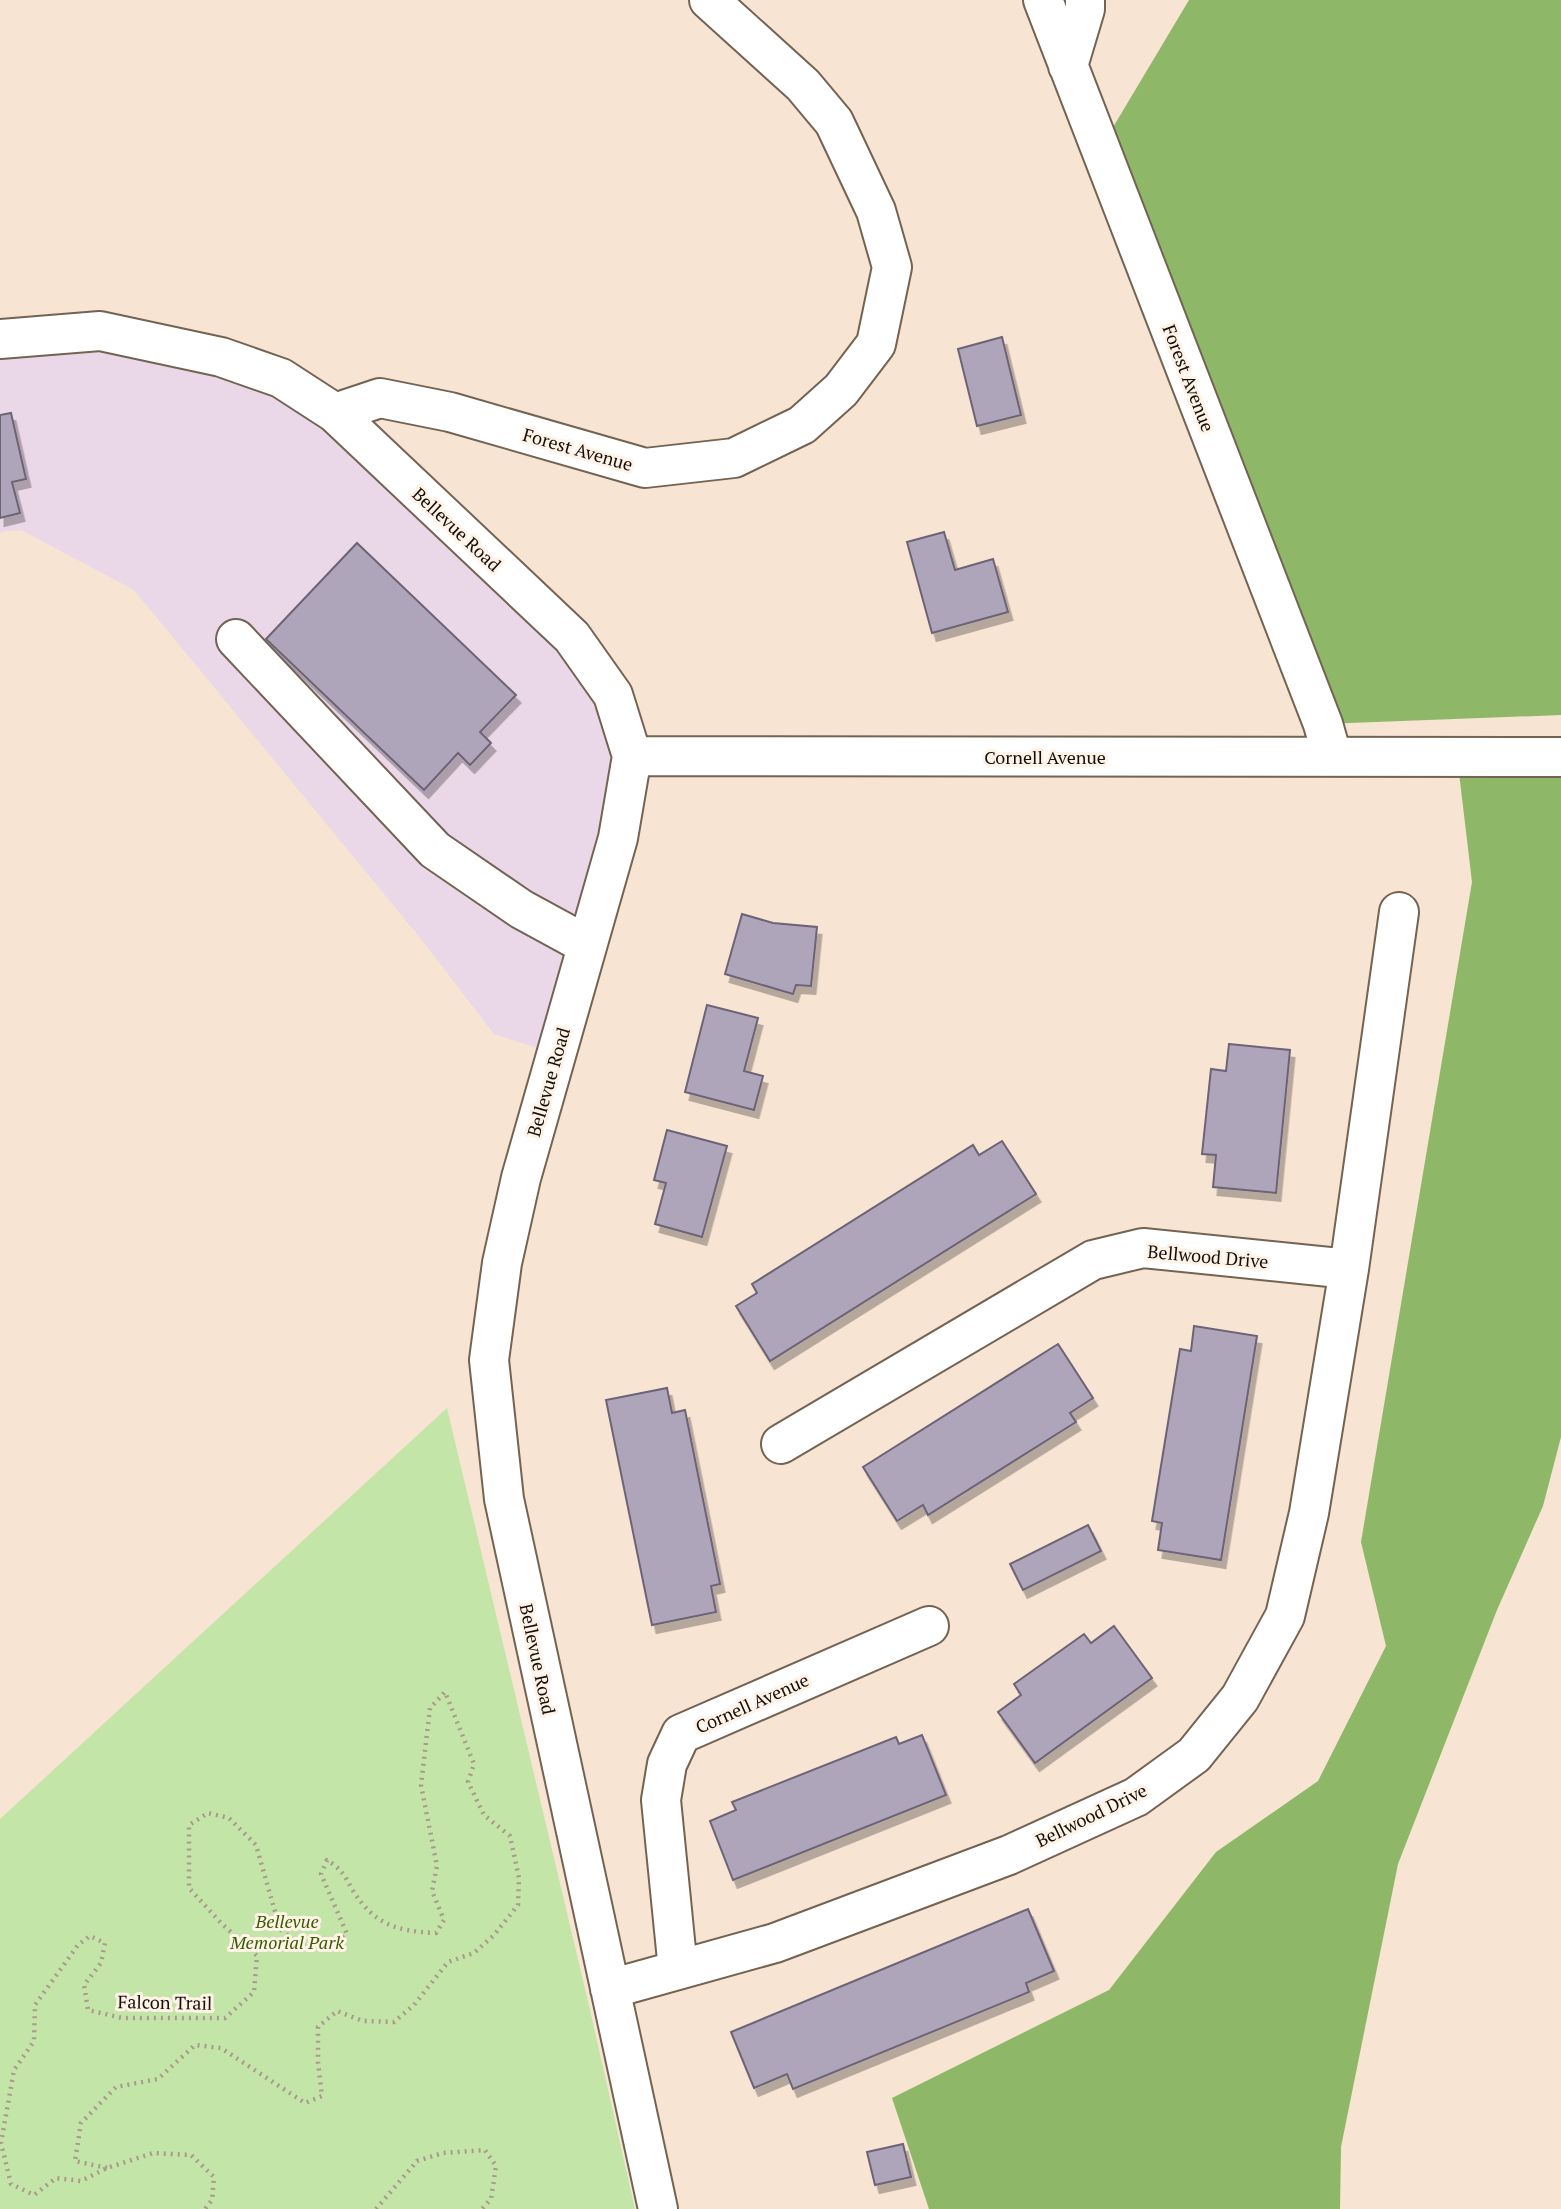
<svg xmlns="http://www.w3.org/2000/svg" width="1561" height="2209" font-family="'PT Serif',serif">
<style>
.commercial{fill:#ead8e8}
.green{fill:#c4e5a8}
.forest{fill:#8eb867}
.building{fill:#afa5ba;stroke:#6d6376;stroke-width:2;filter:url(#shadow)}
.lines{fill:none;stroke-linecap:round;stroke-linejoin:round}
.minor-casing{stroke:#736353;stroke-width:42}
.path{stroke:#a99a8d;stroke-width:4.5;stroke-dasharray:2 5;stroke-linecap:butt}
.minor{stroke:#fff;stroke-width:38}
.labels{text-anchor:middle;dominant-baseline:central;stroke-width:6;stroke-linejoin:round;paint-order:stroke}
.street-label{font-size:18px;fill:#150f09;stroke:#fff3e8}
.park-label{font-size:18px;font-style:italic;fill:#375c00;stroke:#fff3e8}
</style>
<defs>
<filter id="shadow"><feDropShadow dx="4.5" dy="8" stdDeviation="0" flood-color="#0004"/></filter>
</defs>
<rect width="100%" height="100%" fill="#f7e4d3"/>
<path class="commercial" d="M100,331l181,47 291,259 60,119 -76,298 -62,-20 -73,-95 -287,-349 -113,-60 -21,2v-193z"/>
<path class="green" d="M447,1408l141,593 47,208h-635v-390z"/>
<path class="forest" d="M1189,0h372v715l-238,9 -223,-575z
M1457,756l104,1v680l-18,69 -46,104 -99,254 -57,283 -1,62h-411l-37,-111 217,-108 107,-138 102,-71 68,-135 -25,-104 111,-660z"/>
<path class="building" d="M1002,337l19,78 -44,11 -19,-77z
M11,413l15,66 -14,3 8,31 -20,5v-103z
M944,532l11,38 38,-11 15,53 -76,21 -25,-91z
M357,543l159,152 -36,37 11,11 -21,22 -12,-12 -34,37 -158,-151z
M742,914l31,9 44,4 -6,59 -15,-1 -3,9 -68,-20z
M707,1005l51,13 -14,53 19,5 -9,34 -69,-18z
M1229,1044l61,6 -14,143 -63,-6 3,-32 -14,-1 9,-85 15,2z
M667,1130l60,16 -25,91 -47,-13 11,-41 -12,-3z
M1002,1141l34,53 -266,167 -34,-55 21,-13 -5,-9 221,-139 6,10z
M1194,1326l63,10 -36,224 -63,-10 4,-27 -10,-2 28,-172 11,2z
M1058,1344l35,54 -23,15 6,9 -148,93 -5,-10 -26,16 -34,-54z
M667,1388l5,25 13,-3 35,174 -9,2 5,26 -64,13 -46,-225z
M1088,1525l13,26 -78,39 -13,-26z
M1114,1626l38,52 -117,85 -37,-51 23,-17 -7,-11 70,-50 7,9z
M922,1735l24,60 -213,85 -23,-59 26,-11 -4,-8 164,-65 3,7z
M1028,1909l26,62 -28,12 3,9 -236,97 -6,-15 -33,14 -23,-56z
M903,2144l8,33 -36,8 -8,-33z"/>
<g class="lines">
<defs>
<path id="minor" d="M1043,0l280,724 9,32
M1068,66l17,-57v-9
M0,339l100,-8 121,26 60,21 54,35 237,224 41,58 19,61 -14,82 -97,340 -19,85 -13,97 15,139 154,710
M335,413l45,-15 70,14 195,56 89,-10 68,-33 39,-35 35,-46 16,-77 -16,-56 -42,-89 -31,-37 -94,-85
M236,639l199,211 86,59 66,36
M632,756l929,1
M781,1444l312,-184 50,-12 206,21
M678,1970l-17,-170 6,-36 14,-30 248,-108
M610,1989l165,-46 234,-88 127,-58 58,-42 46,-57 45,-82 24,-103 40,-244 50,-357"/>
</defs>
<use href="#minor" class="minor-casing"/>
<path class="path" d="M107,2168l-32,-7 6,-38 35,-36 42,-8 37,-34 26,3 84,55 17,-7 -4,-34v-35l19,-16 26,10 31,1 20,-17 34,-43 26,-9 20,-18 24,-30 1,-27 -9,-42 -26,-21 -16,-33 6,-18 -29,-72 -15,16 -9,77 16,81 -5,25 12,29 -8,13c-40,-2 -62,-8 -84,-44 -9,-16 -10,-19 -25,-29l-6,14 26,60 -14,11 -35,-1 -18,-15 -24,-84 -27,-27 -21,-5 -19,12v63l32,35 36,33 -3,36 -29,26h-103l-34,-8 -4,-25 17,-22 4,-20 -15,-7 -12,9 -43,60 -1,36 -20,29 -13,73 10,41 23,11 22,-17 25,3 26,-13 46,-15 38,2 23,22 -2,23 -7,9
M376,2209l41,-48 26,-8 42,-3 11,16 -5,33 -9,10"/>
<use href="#minor" class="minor"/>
</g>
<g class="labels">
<g class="street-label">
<text transform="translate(1189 378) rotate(69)">Forest Avenue</text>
<text transform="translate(578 449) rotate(16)">Forest Avenue</text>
<text transform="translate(457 529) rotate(43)">Bellevue Road</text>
<text x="1045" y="757">Cornell Avenue</text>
<text transform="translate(548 1082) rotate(-74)">Bellevue Road</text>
<text transform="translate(1208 1256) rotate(5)">Bellwood Drive</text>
<text transform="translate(538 1659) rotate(78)">Bellevue Road</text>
<text transform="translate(752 1703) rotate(-24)">Cornell Avenue</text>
<text transform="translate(1091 1815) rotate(-26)">Bellwood Drive</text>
<text transform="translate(165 2002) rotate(1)">Falcon Trail</text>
</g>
<g class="park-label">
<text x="287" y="1921">Bellevue<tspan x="287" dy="21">Memorial Park</tspan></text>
</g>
</g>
</svg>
